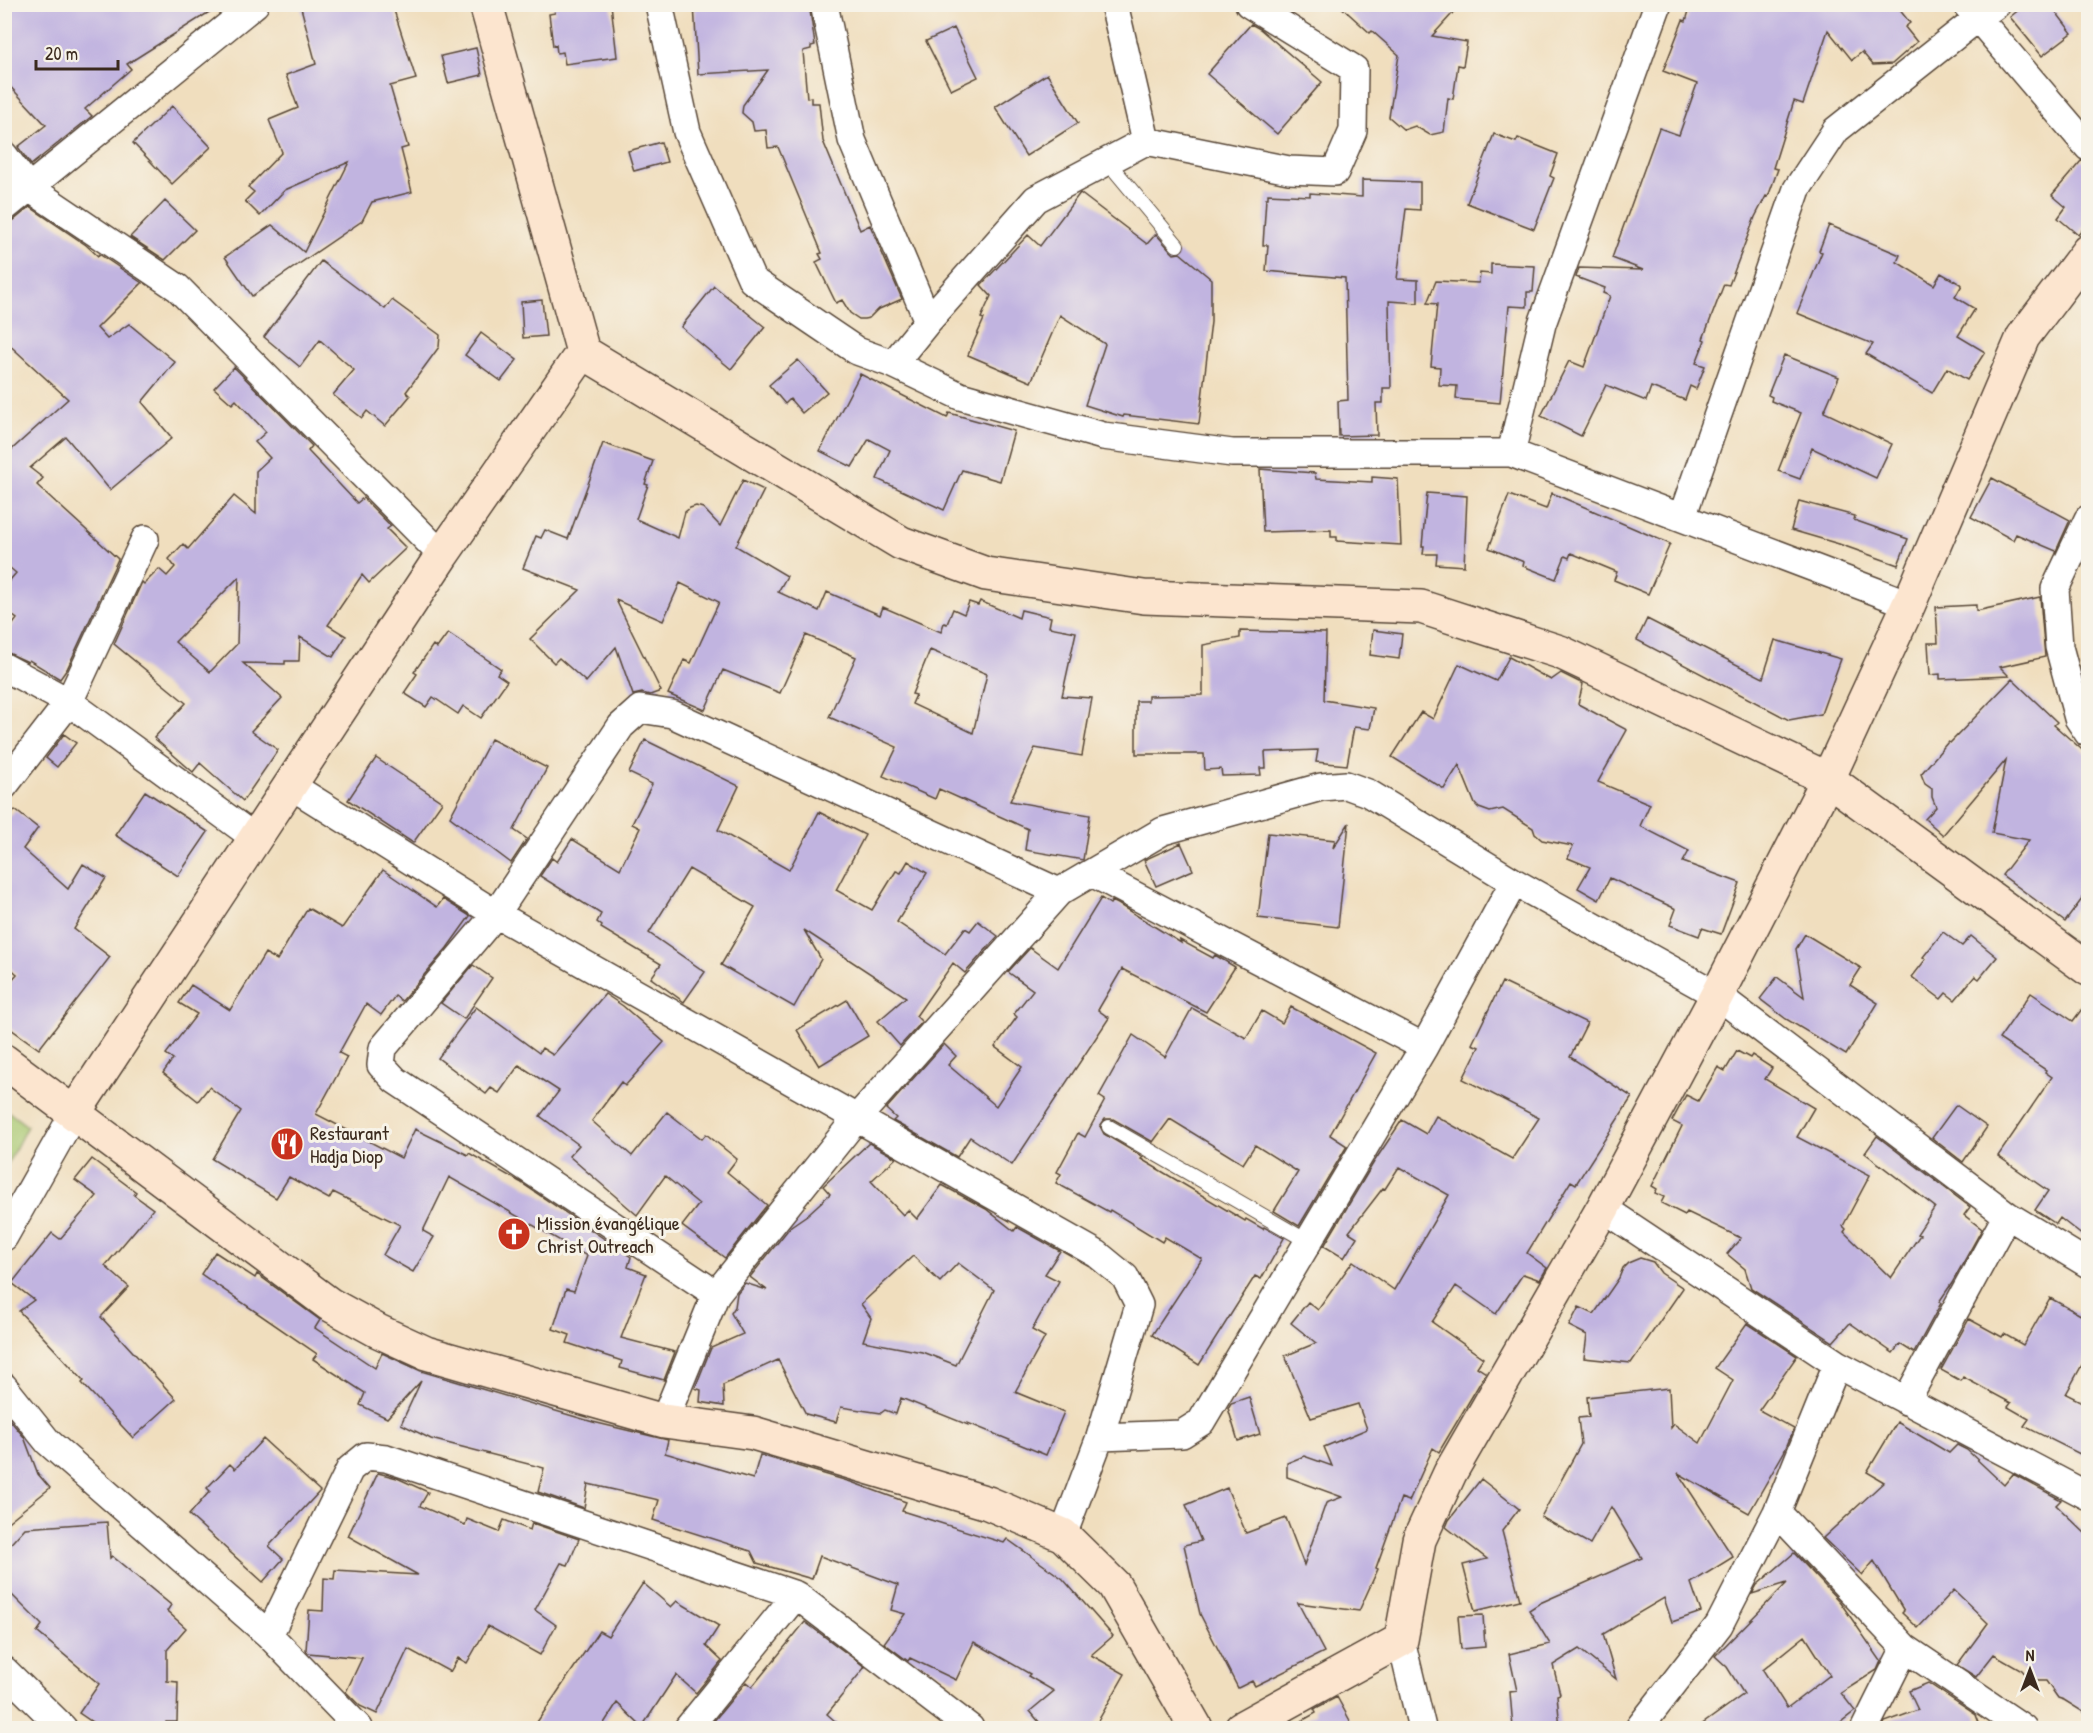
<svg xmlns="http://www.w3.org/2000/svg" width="2093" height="1733" font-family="'Patrick Hand',sans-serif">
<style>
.green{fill:#a8c870;stroke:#727947;stroke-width:1.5}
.building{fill:#c1b4e0;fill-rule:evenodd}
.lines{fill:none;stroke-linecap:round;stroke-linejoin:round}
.lane-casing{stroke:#564536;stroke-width:16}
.street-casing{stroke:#564536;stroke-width:30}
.secondary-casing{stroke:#564536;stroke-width:36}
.lane{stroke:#fff;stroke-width:14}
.street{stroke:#fff;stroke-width:27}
.secondary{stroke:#fce5cf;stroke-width:33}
.labels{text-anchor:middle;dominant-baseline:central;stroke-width:6;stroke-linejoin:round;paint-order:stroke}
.poi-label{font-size:20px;fill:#3b2a1e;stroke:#f7f3e8;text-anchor:start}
</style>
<rect width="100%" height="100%" fill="#f7f3e8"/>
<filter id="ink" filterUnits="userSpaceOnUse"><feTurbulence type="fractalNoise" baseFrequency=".0167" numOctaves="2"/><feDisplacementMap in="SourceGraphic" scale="12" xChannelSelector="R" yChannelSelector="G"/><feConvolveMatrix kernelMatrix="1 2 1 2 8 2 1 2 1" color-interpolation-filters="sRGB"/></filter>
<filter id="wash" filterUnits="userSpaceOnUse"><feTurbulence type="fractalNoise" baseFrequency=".008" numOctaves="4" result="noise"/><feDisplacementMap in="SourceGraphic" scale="24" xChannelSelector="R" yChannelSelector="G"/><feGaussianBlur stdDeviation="1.35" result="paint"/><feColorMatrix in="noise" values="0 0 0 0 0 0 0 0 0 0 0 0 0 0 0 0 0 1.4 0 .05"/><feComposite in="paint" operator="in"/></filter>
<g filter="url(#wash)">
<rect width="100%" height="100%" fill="#f0debe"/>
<path class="green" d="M5,1109l22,17 -22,43z"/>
<g id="blocks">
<path class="building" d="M4,4h218l-95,60 4,5 -46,40 7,7 -61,49 -13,-18 28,-22 -42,-45z
M300,4h92l24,75 -26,7 18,61 -7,2 11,43 -40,10 -10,19 -110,75 -27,-39 47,-32 32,27 45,-90 -64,28 -25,26 -15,-15 9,-9 -6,-5 34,-35 -13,-32 29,-12 -12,-33 30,-11z
M553,4h58l6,53 -52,7 -2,-12 -6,1 -1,-8 -3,1 -4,-32 6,-1z
M694,4h115l6,41 -4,1v3l-8,2 4,47 4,-1v6h8l4,38 37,89 10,-5 32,74 -25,11 -8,8 -5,1h-5l-9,-6 -8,-13 -6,3 -20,-41 6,-3 -3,-5 3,-1 -44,-106 -10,1 -2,-18 -12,1 -2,-9 -10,-9 1,-8 25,-35 -70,4z
M1338,4h123l-29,32 35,6 -4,24 -5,-1 -5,34 -5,-1 -4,34 -14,3 -15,-9 -11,4 -15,-13 10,-62 -27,-24 -2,2z
M1691,4h204l15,19 -5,4 12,15 -25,22 -19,1 -11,-13 -10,8 -24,-30 -25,74 -9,-3 -21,67 5,1 -10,28 -2,-1 -11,21 -26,68 -5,-1 -21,55 2,1 -9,23 9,3 -9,23 -6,-3 -5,14 -34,-13 -5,14 -40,-16 -25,51 -40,-20 28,-55 15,6 26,-71 -7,-3 2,-5 -29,-11 3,-9 64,2 -31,-12 47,-130 20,7 18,-51 -34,-13 20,-51 3,1z
M2026,4h24l22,29 -30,23 -32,-39z
M1251,24l9,5 62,53 -45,52 -70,-60z
M954,28l24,49 -27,13 -25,-49z
M476,48l6,27 -34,8 -7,-27z
M1047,74l31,49 -52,33 -31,-49z
M172,106l39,41 -39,37 -39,-41z
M1494,134l22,8 2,-4 40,16 -8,22 4,2 -20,51 -67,-26z
M661,142l6,20 -33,9 -6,-20z
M2081,161l7,1v63l-1,-1 -9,11 -20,-17 8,-11 -14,-12z
M1362,180l58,2v28l-14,-1 -9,70 21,1v23l-29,-2 2,87h-8v15h-7l1,32 -38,1 -1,-35 10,-1 -3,-122 -79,-7 2,-26h-5l3,-47h2v-4l42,2v-3l52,4z
M1080,193l67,51 9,-10 15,17 3,3 6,-1 31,26v43l-12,102 -75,-9 -1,2 -38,-12 20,-61 -45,-29 -29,67 -63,-27 16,-36 -3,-1 10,-22 -10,-11 47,-50 12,11z
M165,201l30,29 -30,30 -35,-23z
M30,207l56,38 12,11 1,-2 43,29 -45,45 10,11 22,-15 46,38 -33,40 30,36 -62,52 -44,-53 -36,31 13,10 -6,7 81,74 -51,110 -7,10 -31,-19 -1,2 -24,-11v-15l13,-17 -13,-10v-22l12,-14 -12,-10v-116l6,4 58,-52 -64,-59v-117l10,-3z
M1829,225l71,30 -3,7 37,23 7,-12 21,12 -7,12 20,12 -17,27 27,16 -18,28 -20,-12 -15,25 -66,-39 7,-10 -76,-31 25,-61 -3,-1z
M321,261l64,48 7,-9 48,35 -1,12 -33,45 4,4 -25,30 -18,-15 -5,7 -29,-23 21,-25 -34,-30 -20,27 -36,-30z
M1491,264l44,2 -2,26h-6v15l-18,-1 -9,97 -44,-4 1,-13 -18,-1 1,-18 -9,-1 6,-62 -10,-1 9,-22 43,2 1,-10 11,1z
M714,286l51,41 -34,42 -50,-42z
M542,300l4,36 -23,2 -2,-36z
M481,333l36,27 -16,21 -36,-26z
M1784,355l55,22 -15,35 68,32 -16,34 -64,-30 -12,31 -22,-8 23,-58 -30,-12 1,-4 -4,-2z
M798,360l29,32 -25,21 -12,-14 -5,5 -16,-19z
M234,367l78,79 -4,5 49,52 6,-5 28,28 -4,3 19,19 -37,35 -7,-8 -34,50 18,11 -13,21 -33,-20 -1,24h-14v3l-42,-1 39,35 -31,33 27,19 -35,51 -43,-38 -7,9 -39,-34 32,-35 -72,-59 28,-62 2,2 15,-15 8,7 8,-9 -6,-8 14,-15 5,5 46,-53 22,18v-43l14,-13 -15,-16 11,-10 -30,-32 -4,4 -18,-16zM239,577l-2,67 -27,28 -35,-30z
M860,374l87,44 2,-5 65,18 -14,50 -38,-11 -18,40 -67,-31 13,-29 -21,-11 -17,28 -32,-16z
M603,443l50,18 -8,23 3,1 -12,34 42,19 7,-26 5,-4 6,-2 7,2 17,18 23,-46 21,10 -28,56 51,30 -9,16 41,19 8,-19 53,23 3,-8 58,25 3,-9 3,1 6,-15 11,5 5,-12 9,3 2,-4 39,17 2,-8 30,7 -2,10 27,5 -14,64 30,2 -10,58 -47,-8 -25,53 80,14 -7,45 -58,-10 3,-21 -89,-40 -4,10 -52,-23 14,-29 -68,-30 27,-60 -50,-22 -26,58 -57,-23 -18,40 -37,-16 16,-34 7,3 28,-61 -39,-19 -17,38 -47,-21 45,91 -11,4 -8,-2 -9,2 -17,-48 -30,35 -27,-24 -5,5 -24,-24 50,-49 -57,-22 13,-32 5,2 4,-8 23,9zM930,650l57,24 -14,59 -61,-29 4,-9 -4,-1z
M1260,469l55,4 1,6 56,3v-5l26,2 3,66 -64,-4v-4h-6v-7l-68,2z
M1992,478l78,42 -14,31 -40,-17 -3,6 -42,-23z
M1427,493l40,3 -3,70 -28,-2 1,-10h-14l1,-8h-2z
M1552,493l118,51 -22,50 -34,-14 3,-8 -46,-19 -2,5 -4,-2 -9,23 -33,-13 1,-4 -35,-14 20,-53 37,14z
M1799,501l56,15 -1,4 54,19 -10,26 -59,-21 -48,-14z
M2040,597l5,60 -45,10 9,9 -69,3v-5l-10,1 -2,-32h10l-2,-36 40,-2v6z
M1647,619l116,59 12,-38 66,19 -20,55 -32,6 -152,-80z
M1373,630l29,4 -3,25 -29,-4z
M1240,631l86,2 -2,67 50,8 -4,21 -16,-2 -7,38 -31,-3 2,-12 -53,2 1,16h-6l1,7 -39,1 -1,-7 -16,1 -1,-16h-68v-53h12v-5l55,-1v-50l37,-7z
M448,633l53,36 -4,5 10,7 -26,37 -18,-12 -5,8 -25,-17 -7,10 -22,-14 13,-19 -3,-2 19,-27 4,3z
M1509,657l42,23 10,-7 22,11 -5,20 49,26 -29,52 52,22 -10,22 49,25 -6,11 57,21 -19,51 -19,-6 -3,8 -29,-11 6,-16 -66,-31 -11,22 -21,-12 12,-21 -22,-9 5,-12 -31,-6 -7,-6 -2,-6 -30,-19 -13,3 -11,-4 -4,-4 -16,-39 -15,24 -52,-32 29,-45 12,7 26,-55 37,17z
M2012,679l45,43 -3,3 34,30v136l-23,31 -63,-47 27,-35 -37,-7 14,-73 -63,75 -18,-16 11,-12 -4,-10v-8l-7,-5 -4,-10 27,-32 2,1z
M64,734l12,9 -19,24 -11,-9z
M491,739l56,29 -33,62 13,9 -16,24 -61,-46z
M645,740l94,46 -21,44 71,40 30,-58 46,23 -29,55 36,20 24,-39 5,2 7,-12 19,12 -30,49 48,32 20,-26 5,3 8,-10 20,15 -33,37 -12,-10 -37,53 6,6 -22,24 -22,-25 28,-24 -102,-67 17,29 -27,48 -73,-42 34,-58 -66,-38 -40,64 56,39 -21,30 -33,-24 10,-14 -60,-36 1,-2 -5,-4 4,-8 -61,-38 12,-18 5,4 15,-23 48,30 20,-41 -8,-4 20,-40 -23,-11z
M376,758l66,44 -29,41 -65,-43z
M145,791l63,41 -30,44 -63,-41z
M15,810l23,18 -15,21 45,40 15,-25 23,14 -32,51 36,28 -71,92 -35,-25v-35l13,-15 -13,-12v-138z
M1349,823l-11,104 -80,-9 10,-85 67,7 -2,8z
M1181,843l12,27 -37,16 -12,-26z
M383,870l54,37 6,-8 27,17 -23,32 -45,53 -7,-5 -14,19 -15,-11 -27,49 8,4 -31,57 85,44 14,-29 53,26 1,-2 51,29 111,75 -3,10 18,7 -25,64 54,14 -11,28 -44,-12 2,-7 -55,-18 3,-8 -17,-6 13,-40 8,2 13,-35 -138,-79 -26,54 11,6 -21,35 -30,-17 17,-30 -67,-33 -4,7 -40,-22 -13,21 -64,-39 29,-48 -32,-24 -11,14 -35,-28 10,-14 -7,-5 31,-40 -18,-11 12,-18 39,25 35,-57 12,7 31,-52 34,20z
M1101,898l9,6 2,-3 6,3 63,39 -1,-3 33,18 2,-3 20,12 -29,45 -84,-43 -24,41 11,8 -97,147 -42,-28 -13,20 -64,-36 3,-3 -10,-9 58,-65 12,12 -8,9 48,41 26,-39 -27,-20 22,-30 -3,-3 19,-24 -25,-18 22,-24 28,20z
M1943,932l19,14 9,-10 26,21 -18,22 -4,-3 -20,24 -9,-7 -5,6 -29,-22 14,-18 -3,-2z
M1805,934l56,34 -11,17 28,18 -32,52 -60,-36 -26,-20 17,-22 27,20 -8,-48z
M473,965l19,13 -28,41 -23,-16z
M1502,982l85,41 -17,34 62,40 -56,87 -5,-3 -44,72 20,15 -7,12 -17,-6 -27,40 -40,-28 -24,36 51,36 -6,9 9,6 -47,79 -6,-4 -24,53 -8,-3 -25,70 2,1 -19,42 -61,-8 26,49 -69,34 -3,-5 -14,7 -38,-74 -16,-69 17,-4 -15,-36 41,-17 19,45 40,-15 18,47 22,-62 16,-6 -55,-20v-14l17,-7 28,10 -8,-19 43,-18 -9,-25 -47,14 -26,-62 31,-13 -25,-20 17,-21 10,8 35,-49 41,29 55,-95 -50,-28 -14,22 -2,-1 -34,44 8,5 -13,21 -20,-12 50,-84 28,-42 24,14 10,-18 76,43 27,-41 -76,-39 16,-32 -7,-3z
M2031,993l42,28 15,-20v239l-28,-22 -4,6 -21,-14 13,-19 -50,-35 54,-79 -7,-5 1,-2 -47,-31z
M605,994l18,12 41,36 -39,44 -4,-4 -29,39 40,35 35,-44 35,27 4,-5 31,25 -10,13 40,33 -42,53 -43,-32 17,-22 -34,-28 -28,39 -68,-59 10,-11 -39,-29 19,-25 -40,-26 -20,28 -8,-5 -5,6 -48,-36 38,-51 63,46 3,-5 11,7z
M847,1000l21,36 -49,30 -22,-36z
M1291,1007l85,46 -46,82 17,11 -48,80 -25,-15 24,-39 -43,-27 -12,19 -73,-45 -17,23 -40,-23h-8l-5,7 4,8 39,23 -2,2 104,62 1,-2 17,10 1,-2 20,11 -23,41 -6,-3 -56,89 -47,-30 50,-76 -37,-22 -3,5 -52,-32 -1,2 -53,-29 5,-9 -4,-2 21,-39 7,4 20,-37 -6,-4 34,-61 32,22 27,-49 54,30 16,-27 20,12z
M1737,1051l13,7 2,-3 20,13 -7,11 49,29 -17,29 73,38 -27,51 3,3 -2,3 47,46 29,-43 -3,-1 18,-27 -70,-54 12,-17 93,71 -6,8 18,14 -30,54 -13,19 2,1 -27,50 -14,-9 -7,9 -43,-30 -17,19 -82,-54 -6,-19 -18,-15 14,-16 -54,-26 -2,3 -24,-12 3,-6 -9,-4 2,-4 -5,-3 30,-60 -10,-5 14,-26 12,6 20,-34 7,4z
M1956,1105l31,22 -24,35 -31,-24z
M869,1143l27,15 -25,23 32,34 5,-5 9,9 25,-34 44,24 28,22 3,-4 43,24 -15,23 14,7 -27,49 13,7 -30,55 49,20 -18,43 -78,-32v2l-67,-27 -5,16 -11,-4 -4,3 -40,-6 -5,15 -30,-8 -28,-54 -55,25 1,21 -24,-4 1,-12 -6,-2 16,-40 32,-14 -12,-21 4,-6 2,-14 8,-10 22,7 -17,-13 41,-51 16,-11 23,-21 -7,-8zM913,1256l27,26 18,-19 36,27 -38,75 -34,-13 -59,-11 8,-23 -10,-14z
M92,1159l44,33 -2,3 19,14 -48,57 24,21 -28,30 75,82 -43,39 -51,-55 2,-2 -65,-70 15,-11 -22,-17 40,-50 8,6 37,-43 -22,-16z
M215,1252l40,26 2,-4 63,46 -5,8 60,40 7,-15 39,18 172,51 75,18 -3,13 88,26 7,-24 91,27 55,20 -4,9 102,32 3,-4 56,40 50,57 -22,19 34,19 -31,54h-50l-14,-17 24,-20 -26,-15 2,-2 -56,-32 -18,38 -46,-22 -2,3 -24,-18 21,-29 -14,-4 7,-25 -78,-29 -8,23 -55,-16 -6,-12 -98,-31 6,-20 -71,-16 -4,24 -46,-16 6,-24 -113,-29 -30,-15 20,-43 -34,37 -27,-13 5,-12 -52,-34 4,-5 -116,-80z
M1640,1258l13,4 8,11 22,15 -52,75 -47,-5 3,-23 -18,-9 10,-19 15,7 25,-36 4,-10 5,-5z
M2050,1298l38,21v35l-22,40 22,11v53l-64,-32 5,-7 -21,-12 3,-4 -48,-26 -2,4 -20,-11 28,-51 33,18 2,-3 19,11z
M1747,1323l50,33 -38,54 35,19 -10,23 -35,61 -71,-40 55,84 -42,26 10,29 -29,10 -8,-24 -61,36 13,45 -37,-30 -26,16 7,29 -3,1 3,33h-47l-3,-36 7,-1 -8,-37 41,-10 -21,-34 11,-7 102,-45 -31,-51 -21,37 -49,-27 40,-73 -3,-26 11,-1 -2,-20 82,-9 2,40 3,-4 26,19 33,-63 -18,-12z
M1249,1397l11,37 -22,7 -10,-33 3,-5z
M4,1413l20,24 14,37 12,14 -46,37z
M1897,1422l52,31 8,-8 10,5 37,35 9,-11 48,26 -5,5 32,31v179l-24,-15 -6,-2 -12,-17h-15l-9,-11 -28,-16 -18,23 -19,-12 31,-42 -34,-33 -36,38 -16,-15 2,-2 -30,-50 -12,14 -39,-37 61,-56 -17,-10z
M263,1439l57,52 -51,55 14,13 -20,23 -74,-67 21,-24 -3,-3 23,-24 5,5z
M378,1473l19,5 31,14 -8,14 45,19 2,-6 32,13 5,-12 26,10 2,-7 47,16 -11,26 -7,-2 -26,47 21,15 -16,30 -52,-29 -21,37 -9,-5 -8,14 -42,-23 -31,65 -17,-8 -14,-14 16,-34 -54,-5 -2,-3 3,-40 14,1 1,-33 10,1 1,-9 83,5 -70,-39z
M1481,1479l38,30 -17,22 18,69 -45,11 -12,-46 24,-6 -41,-32 3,-7z
M107,1522l3,36 2,-2 59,49 -4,6 19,17 -19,22v31l11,1 -1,40h-11v4l-55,-1 -3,3h-7l-22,-15 20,-29 -62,-52 5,-7 -38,-38v-36l21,-23z
M1794,1553l46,49 41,59 -4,9 -36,23 14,18 -22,17h-136l47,-34 -17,-27 -12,-11 72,-73 -35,11 5,-9zM1805,1636l25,39 -43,33 -24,-38z
M643,1583l28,24 6,-6 42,25 -13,20 16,15 -26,32 -20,-18 -34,52 -25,-24 -16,25h-68l66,-97 9,5z
M1483,1615l2,32 -24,2 -3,-33z
M805,1622l60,45 -38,47 16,14h-135l38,-46 6,5z
M1928,1683l48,32 5,13h-99l3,-6 33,-12 -9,-19z
M1337,1697l17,31h-65l27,-15 -2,-4z"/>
</g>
</g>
<g filter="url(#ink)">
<use href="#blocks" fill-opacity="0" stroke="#564536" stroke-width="1.5"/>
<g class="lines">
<defs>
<path id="lane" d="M1107,161l70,84
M1109,1127l198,114"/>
<path id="street" d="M659,4l28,128 65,148 105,71 36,13
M824,4l28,136 76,181 -35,43 67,32 143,40 129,17h279l398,151
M1114,4l32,137
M1966,4l122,143
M4,155l24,32 150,101 264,267
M4,208l251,-204
M928,321l108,-122 110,-58 143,29 46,2 18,-41 1,-62 -105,-65
M1511,453l31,-129 116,-320
M1682,517l115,-328 39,-59 143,-113 18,-13
M2088,519l-33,70 4,58 19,71 10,15
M4,667l65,35 186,136
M290,785l206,129 601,340 28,23 14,28 -39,132 -37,98
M4,786l65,-84 76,-163
M1092,873l332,174
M1603,1208l234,156 251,132
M4,1237l70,-124
M716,1294l-321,-214 -14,-15 2,-17 113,-134 125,-188 19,-17 32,5 387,178
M4,1387l44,55 221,193 90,93
M1906,1401l101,-186
M664,1421l52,-127 140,-175 203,-227 104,-61 158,-44 25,-2 22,8 146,89 203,113 290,220 81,49
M1100,1437l82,-3 19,-12 223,-375 90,-165
M1777,1512l128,136 118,80
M269,1635l81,-166 16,-13 20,2 410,137 174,133
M1401,1640l21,88
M4,1670l59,58
M688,1728l108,-133
M1639,1728l80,-103 58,-113 60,-148
M1865,1728l40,-80"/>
<path id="secondary" d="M486,4l97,348 318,191 85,31 158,23 277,10 139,45 268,127 260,190
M4,1061l325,243 49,27 48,22 238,68 89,12 235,70 75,32 51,50 82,143
M74,1113l368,-558 141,-203
M1241,1728l160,-88 18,-100 31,-67 153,-265 114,-213 111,-216 81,-175 114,-267 65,-86"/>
</defs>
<use href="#lane" class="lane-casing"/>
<use href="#street" class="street-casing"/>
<use href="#secondary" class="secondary-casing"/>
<use href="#lane" class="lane"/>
<use href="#street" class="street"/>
<use href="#secondary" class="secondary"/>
</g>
</g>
<defs>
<symbol id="restaurant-disc" viewBox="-11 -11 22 22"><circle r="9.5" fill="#c8321e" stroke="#f7f3e8"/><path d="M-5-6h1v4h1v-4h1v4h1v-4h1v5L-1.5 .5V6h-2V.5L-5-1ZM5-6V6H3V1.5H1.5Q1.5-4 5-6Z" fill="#fff"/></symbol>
<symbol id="church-disc" viewBox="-11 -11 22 22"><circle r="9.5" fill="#c8321e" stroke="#f7f3e8"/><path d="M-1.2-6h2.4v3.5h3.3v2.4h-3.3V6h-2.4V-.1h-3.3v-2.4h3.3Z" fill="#fff"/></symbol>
</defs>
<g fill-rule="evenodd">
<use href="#restaurant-disc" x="268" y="1125" width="38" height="38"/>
<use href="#church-disc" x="495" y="1215" width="38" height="38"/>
</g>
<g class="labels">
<g class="poi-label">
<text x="310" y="1132">Restaurant<tspan x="310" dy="23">Hadja Diop</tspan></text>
<text x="537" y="1222">Mission évangélique<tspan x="537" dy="23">Christ Outreach</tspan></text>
</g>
</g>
<rect width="2093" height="1733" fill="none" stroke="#f7f3e8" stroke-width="24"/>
<g transform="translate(2030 1670)" stroke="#f7f3e8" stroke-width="4.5" paint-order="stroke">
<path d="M0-4.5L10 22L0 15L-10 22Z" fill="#3b2a1e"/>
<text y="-9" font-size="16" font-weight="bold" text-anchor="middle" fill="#3b2a1e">N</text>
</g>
<path d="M36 60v9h82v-9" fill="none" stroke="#3b2a1e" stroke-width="3"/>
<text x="45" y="60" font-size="18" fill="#3b2a1e" stroke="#f7f3e8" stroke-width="4.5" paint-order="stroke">20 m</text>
</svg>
